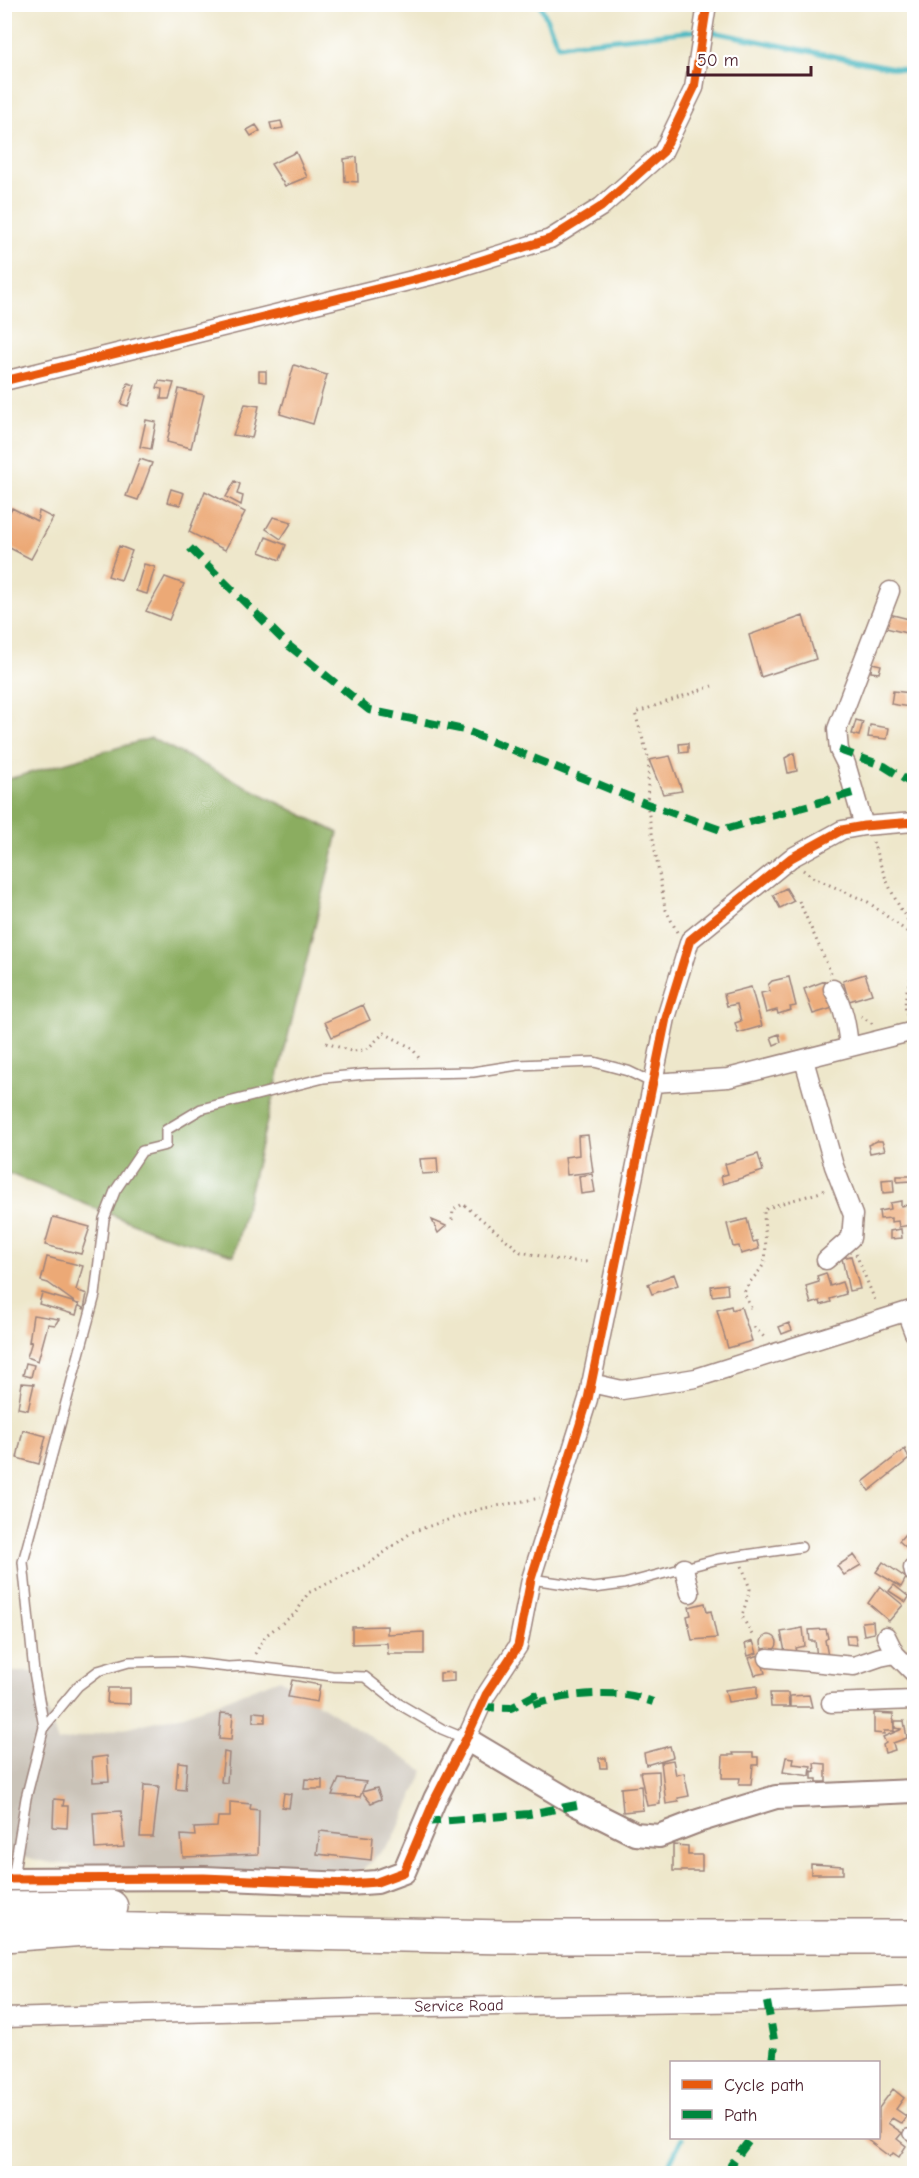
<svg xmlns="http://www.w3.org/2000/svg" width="919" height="2178" font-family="'Comic Neue',sans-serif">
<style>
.industrial{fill:#cac3b8}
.forest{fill:#8bad61;stroke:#6a6646;stroke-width:1.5}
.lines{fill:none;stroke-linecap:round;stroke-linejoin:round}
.stream{stroke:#49b8c1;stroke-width:5}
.building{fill:#eca976}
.service-casing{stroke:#9c837b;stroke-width:12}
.minor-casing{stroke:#9c837b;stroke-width:21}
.tertiary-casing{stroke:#9c837b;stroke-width:26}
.motorway-casing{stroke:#9c837b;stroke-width:36}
.path{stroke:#9c837b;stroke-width:3;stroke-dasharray:1.5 4.5;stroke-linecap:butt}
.service{stroke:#fff;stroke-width:9}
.minor{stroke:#fff;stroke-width:18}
.tertiary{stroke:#fff;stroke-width:22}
.motorway{stroke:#fff;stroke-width:33}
.quiet{stroke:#00873e;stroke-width:8;stroke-dasharray:15 8;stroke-linecap:butt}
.cycleway-casing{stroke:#fff;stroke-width:13}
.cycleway{stroke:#e8590c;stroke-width:9}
.labels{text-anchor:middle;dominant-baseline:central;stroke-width:4.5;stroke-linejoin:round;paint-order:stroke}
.street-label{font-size:16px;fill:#4a1f2b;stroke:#fff}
</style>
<rect width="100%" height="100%" fill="#fff"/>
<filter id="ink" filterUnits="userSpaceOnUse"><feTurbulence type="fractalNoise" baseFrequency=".0167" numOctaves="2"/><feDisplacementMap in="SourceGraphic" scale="12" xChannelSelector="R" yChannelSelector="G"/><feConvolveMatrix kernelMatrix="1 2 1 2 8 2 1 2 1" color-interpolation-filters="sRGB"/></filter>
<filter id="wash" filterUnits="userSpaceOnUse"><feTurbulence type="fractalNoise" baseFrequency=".008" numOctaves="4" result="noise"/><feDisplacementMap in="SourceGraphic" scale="24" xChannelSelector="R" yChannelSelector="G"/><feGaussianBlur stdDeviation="1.35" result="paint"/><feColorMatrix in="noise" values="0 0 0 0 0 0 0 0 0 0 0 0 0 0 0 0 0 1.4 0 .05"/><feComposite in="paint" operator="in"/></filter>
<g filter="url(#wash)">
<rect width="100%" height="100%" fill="#eee7cb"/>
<path class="industrial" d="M4,1672h30l24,70 126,-27 96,-36 144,92 -31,69 -45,44 -144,-6 -152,-15 -47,-9z"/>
<path class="forest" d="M151,738l187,95 -104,422 -74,-21 -155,-62v-392z"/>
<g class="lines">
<path class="stream" d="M540,4l18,41 145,-15 211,42
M664,2174l18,-36"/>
</g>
<g id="blocks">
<path class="building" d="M281,121l2,7 -11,2 -2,-7z
M256,125l4,6 -9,5 -4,-6z
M296,152l11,25 -22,9 -14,-22z
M357,157l1,25 -13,-1 -1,-22z
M294,365l33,10 -14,49 -33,-10z
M259,371h7v11l-7,-1z
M159,381l15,2 -5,16h-8l1,-10 -5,-1z
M128,383l7,2 -7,21 -7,-2z
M179,389l25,6 -13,53 -24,-6z
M245,404l14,2 -7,32 -19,-3z
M146,420l10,2 -5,27 -11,-2z
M140,459l12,4 -14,37 -12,-4z
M235,481l5,3 -3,10 6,2 -2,9 -15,-8z
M171,489l13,4 -4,12 -13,-3z
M205,491l40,21 -20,38 -36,-18z
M12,508l25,13 2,-10 14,7 -22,41 -27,-14v-23z
M273,517l19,5 -11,17 -15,-10z
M266,537l20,8 -6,15 -20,-8z
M119,546l13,5 -11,29 -13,-4z
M144,564l11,3 -8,27 -11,-3z
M165,577l19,7 -15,36 -23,-9z
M889,614l24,6 -3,14 -24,-6z
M803,616l13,43 -55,18 -12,-42z
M872,663l9,2 -2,8 -8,-1z
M893,691l18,2 -2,14 -18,-3z
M856,720l7,2 -4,14 -7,-2z
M870,725l19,3 -2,11 -19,-2z
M688,743v9l-8,1 -1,-9z
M794,753l3,18 -9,2 -3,-15z
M670,756l12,35 -19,3 -14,-34z
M786,888l8,13 -14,7 -7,-13z
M865,974l7,20 -23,7 -6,-20z
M789,977l7,29 -6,1 1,3 -13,4 -1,-4 -11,3 -5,-20 9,-2 -2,-6 4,-4z
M825,981l8,27 -20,6 -9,-25z
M751,987l11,39 -24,7 -3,-10 6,-2 -4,-17 -10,2 -3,-12z
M363,1005l7,15 -38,17 -7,-15z
M779,1034l2,8 -7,3 -3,-8z
M588,1135l5,37 -26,3 -2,-18 14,-2 -1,-19z
M877,1141h5l3,9 -15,3 -2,-8z
M758,1154l5,17 -40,13 -2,-8 7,-2 -3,-10z
M437,1158l1,15 -16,1 -2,-15z
M592,1174l3,18 -14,2 -2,-18z
M897,1176h14v5l-14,1z
M893,1179l1,13 -11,1 -1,-13z
M901,1201v5l7,-1 3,20 -12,2 -1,-6 -7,1v-4l-11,1 -1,-8 12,-2 -1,-6z
M53,1217l37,10 -9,27 -36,-9z
M747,1219l6,23 4,-1 2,8 -18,5 -2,-8 -6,1 -6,-23z
M432,1220l14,6 -8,7z
M901,1229l1,9 -12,1v-8z
M851,1256l9,33 -11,2 -7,-33z
M47,1257l36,9 -7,24 11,4 -3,15 -36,-26 -7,-2z
M826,1273l4,13 12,-4 4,12 -16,5 1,3 -10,3 -1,-4 -9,3 -5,-18 13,-4 -2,-6z
M674,1274l4,11 -26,9 -4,-10z
M727,1284l1,10 -16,2 -1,-10z
M42,1293l37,11 -3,11 -37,-11z
M731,1306l1,4 9,-3 11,34 -24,7 -11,-38z
M33,1315l26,4 -4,6 -7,-1 -10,37 -11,-4 5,-16 -3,1z
M789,1323l3,7 -10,4 -3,-7z
M26,1363l8,2 -3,12 -8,-2z
M22,1383l12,1 -6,26 -10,-2z
M23,1430l23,6 -7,28 -22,-6z
M905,1449l4,10 -40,32 -6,-9z
M914,1529v12l-6,8 -9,-8 6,-7 4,2z
M854,1555l7,10 -17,10 -7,-9z
M883,1562l23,16 -5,9 -25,-15z
M894,1585l15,12 -3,5 -17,-11z
M880,1586l23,19 -14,16 -21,-18z
M705,1603l2,9 4,-1 6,27 -25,2 -5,-24 4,-1 -2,-8z
M873,1621l1,12 -10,2 -2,-13z
M387,1626v8l37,-2v22h-36l-1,-11 -35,1v-17z
M803,1628l2,18 -9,2 2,7 -12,2 -5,-25z
M826,1629l2,9 -3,2 3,16 -11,1 -2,-16h-5l-1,-11z
M761 1643a8 8 0 1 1 16 0a8 8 0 1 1-16 0Z
M846,1635h9l2,10 -10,-1z
M753,1641l4,12 -9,3 -3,-12z
M760,1655l5,18 -10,2 -6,-17z
M454,1672v9l-14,1v-9z
M292,1680l28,5 -3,17 -29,-5z
M757,1686v12l-29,4 -3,-12z
M108,1688h22v16l-23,-1z
M770,1693h18l1,14h-18z
M809,1695l3,12h-22v-11z
M253,1712l12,1v9h-12z
M221,1713l12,1 -2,26 -12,-1z
M874,1713l19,1 1,17h-10v3l-10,-1z
M895,1721h9l3,17 -14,5 2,7 -10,3 -2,-8 3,-2 -3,-6 17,-7 1,-1 -6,-1z
M909,1722h5v21h-4z
M670,1746l3,11 -27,8 -2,-12z
M224,1752l5,1 -2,30 -6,-1z
M733,1753h20v4h5v8h-5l-2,19h-12l1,-6h-18l1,-23h11z
M107,1756l2,25 -16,1 -1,-24z
M786,1757l8,1 -1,6 18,2 -1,10 -27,-4z
M599,1758h7l1,10h-7z
M673,1760l3,15 8,-2 5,23 -11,2 1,4 -13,2 -5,-42z
M178,1762l9,1 -2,27 -9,-1z
M814,1763l12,1v18h-9v-3h-5v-8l3,1z
M659,1771l1,33 -13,2 -7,-34z
M305,1779l17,1v9h-18z
M339,1779l27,3 -6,15 -28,-2z
M144,1785l15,1 -6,51h-13z
M641,1786l2,24 -20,2 -2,-24z
M377,1788l4,11 -10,4 -9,-11z
M284,1793l7,1 -2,14 -7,-1z
M54,1799l10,1 -1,6h5l-1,22 -14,-1z
M230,1802l21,2 -1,5 9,1 -1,44 -75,3 -2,-22 14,1 -1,-8 23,-1 1,-10h12z
M121,1811l3,36 -29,2 -2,-36z
M320,1831l53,6 -2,23 -54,-6z
M673,1845l15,1v9h14v16h-29z
M811,1864l32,2v8h-32z
M893,2089l11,9 -8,11 10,7 -4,8 -10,-6 -4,5 14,10 -5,6 9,7 -7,11 -6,-4 -3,4 -25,-19h14v-30z"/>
</g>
</g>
<g filter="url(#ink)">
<use href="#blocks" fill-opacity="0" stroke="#9c837b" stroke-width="1.5"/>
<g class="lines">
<defs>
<path id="service" d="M531,1579l63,9 30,-4 94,-25 83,-12
M44,1727l-10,-55 -11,-110 72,-267 9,-76 11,-28 27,-40 24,-6v-15l35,-21 123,-31 42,-4 107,-2 45,-7 76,-3 34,9 25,12
M13,1878l13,-80 18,-71 34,-41 20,-15 31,-9 47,-1 52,6 20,-1 84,10 33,1 34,27 43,25 24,10
M908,2134l6,4"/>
<path id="minor" d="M4,381l437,-108 109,-34 51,-32 62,-55 31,-64 13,-84
M864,826l-18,-62 -7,-14 -2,-21 53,-138
M833,989c11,18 14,38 16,58
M804,1060l30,106 19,49 -2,23 -25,22
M653,1083l75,-5 186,-47
M906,1312l8,21
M591,1383l31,7 74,-12 218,-69
M684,1568l6,25
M913,1568l1,5
M886,1636l9,18 19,19
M768,1658l86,8 26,-9 15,-3
M831,1703l83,-3
M466,1739l20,-44 32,-49 13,-67 57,-180 78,-381 24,-78 101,-82 51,-28 22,-4 50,-4
M4,2018l355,-10 408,-6 147,-6"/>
<path id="tertiary" d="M4,1879l200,-1 144,6 29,-2 27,-10 31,-73 31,-60 111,66 58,29 24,2 39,-15 78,-24 138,-6"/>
<path id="motorway" d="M4,1908l107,-1
M4,1935l81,-6 422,8h407"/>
</defs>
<use href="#service" class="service-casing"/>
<use href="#minor" class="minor-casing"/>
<use href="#tertiary" class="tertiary-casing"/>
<use href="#motorway" class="motorway-casing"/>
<path class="path" d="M873,842c9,30 22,62 41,87
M803,870l11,8 54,24 46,35
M799,901l32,72
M677,932l-12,-24 -18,-104 2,-44 -14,-47 77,-27
M907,1015c-5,-13 2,-34 7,-46
M861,1016l12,8
M326,1043l25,8 15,-1 18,-17 28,15 9,13
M452,1220l1,-10 10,-6 58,48 38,8 28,2
M856,1254l20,49
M751,1308l-7,-15c5,-14 18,-21 21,-33 2,-13 -1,-36 -1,-50 19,-9 41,-12 62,-20
M754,1327l12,12
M742,1566l8,23 -8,27 10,19
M255,1654l10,-18 31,-23 12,-20 62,-30 42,-31 68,-23 60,-11"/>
<use href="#service" class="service"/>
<use href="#minor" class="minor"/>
<use href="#tertiary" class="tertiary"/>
<use href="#motorway" class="motorway"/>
<path class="quiet" d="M190,548l98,97 81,65 95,20 183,74 74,26 132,-37
M839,750l45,16 30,19
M480,1707l31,1 24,-13 -2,10c26,-10 64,-13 93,-10 9,1 18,4 27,7
M425,1822l104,-8 48,-9
M767,2002l8,43 -2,17
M729,2174l2,-9 20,-27"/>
<defs>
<path id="cycleway" d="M4,381l437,-108 109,-34 51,-32 62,-55 31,-64 13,-84
M4,1879l200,-1 144,6 29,-2 27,-10 31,-73 31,-60 20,-44 32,-49 13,-67 57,-180 78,-381 24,-78 101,-82 51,-28 22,-4 50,-4"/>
</defs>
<use href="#cycleway" class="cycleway-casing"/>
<use href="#cycleway" class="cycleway"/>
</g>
</g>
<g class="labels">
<g class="street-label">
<text transform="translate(459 2006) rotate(-1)">Service Road</text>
</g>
</g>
<rect width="919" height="2178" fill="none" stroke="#fff" stroke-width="24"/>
<rect x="670" y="2061" width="210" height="78" fill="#ffffff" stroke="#b7a5aa" stroke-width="1.5"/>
<rect x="682" y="2080" width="30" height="9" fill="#e8590c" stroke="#b7a5aa" stroke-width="1.5"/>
<text x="724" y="2091" font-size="18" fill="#4a1f2b">Cycle path</text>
<rect x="682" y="2110" width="30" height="9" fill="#00873e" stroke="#b7a5aa" stroke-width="1.5"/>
<text x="724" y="2121" font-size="18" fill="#4a1f2b">Path</text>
<path d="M688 66v9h123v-9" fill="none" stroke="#4a1f2b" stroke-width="3"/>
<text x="697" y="66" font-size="18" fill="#4a1f2b" stroke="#ffffff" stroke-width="4.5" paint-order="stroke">50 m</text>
</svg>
